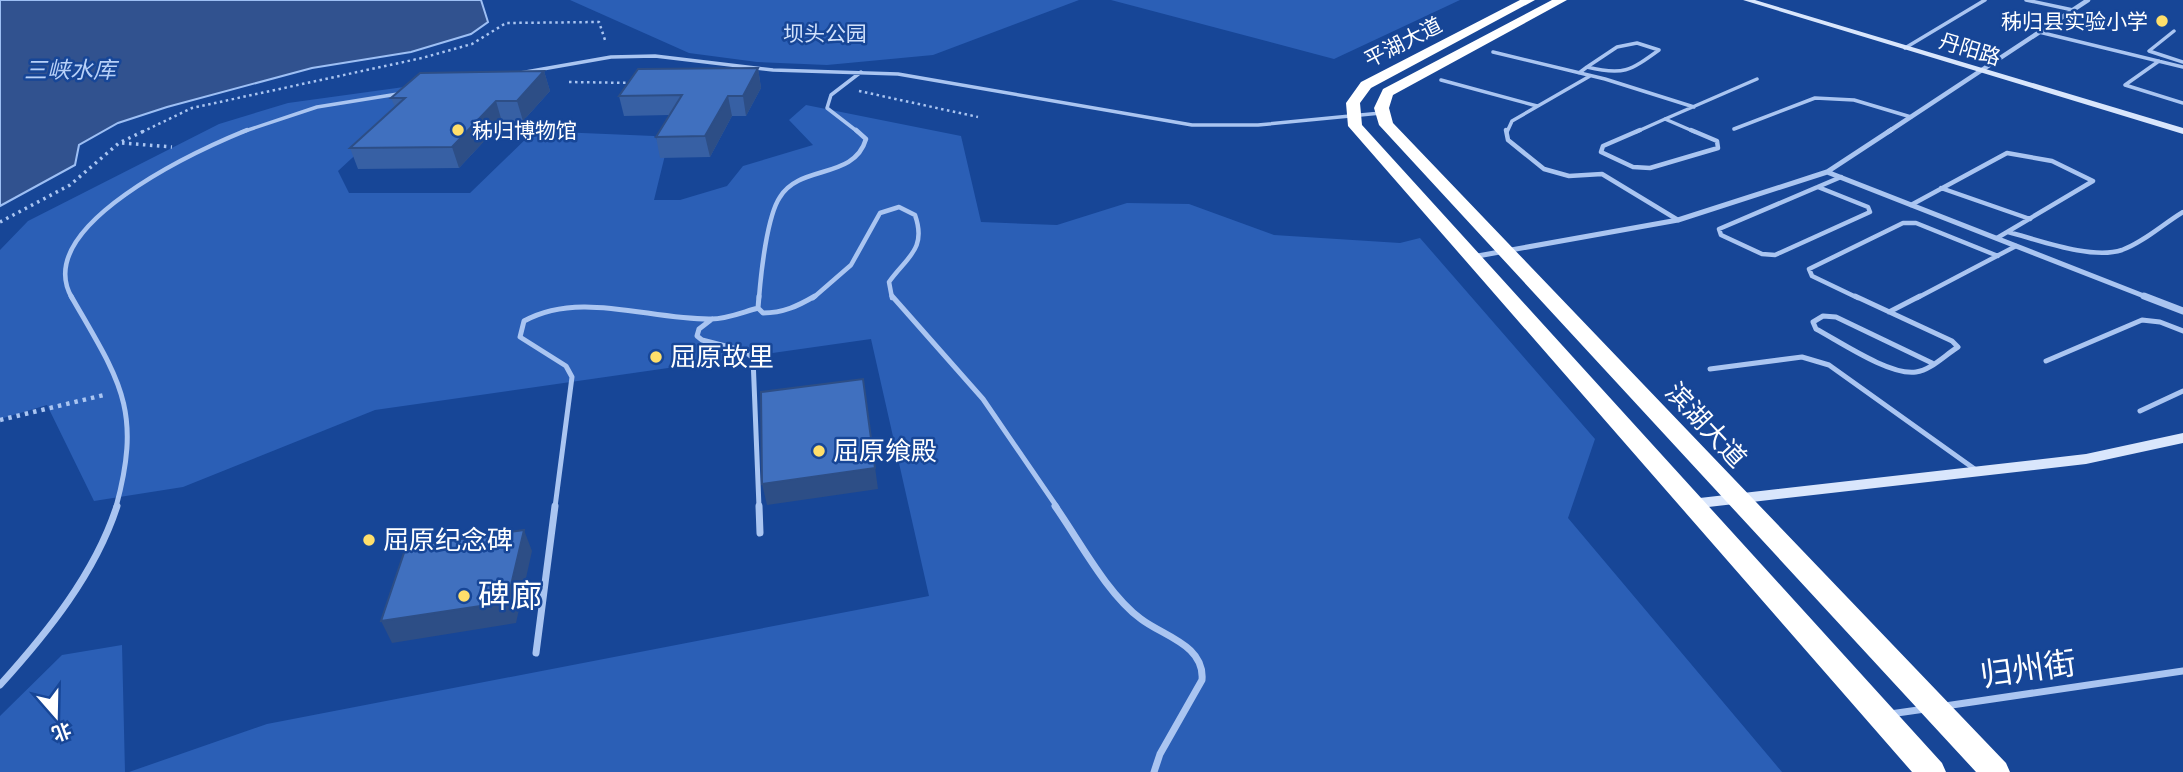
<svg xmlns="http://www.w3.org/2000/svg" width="2183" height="772" font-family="'Space Grotesk','Noto Sans SC',sans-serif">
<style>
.green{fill:#2b5fb6}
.water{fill:#31528f;stroke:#9dbff4;stroke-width:2}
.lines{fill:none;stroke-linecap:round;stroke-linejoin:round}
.path-far2{stroke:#aac5f1;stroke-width:2.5;stroke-dasharray:2.5 3.5;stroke-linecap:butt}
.path-far1{stroke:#aac5f1;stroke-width:3.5;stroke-dasharray:2.5 4.5;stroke-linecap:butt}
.path{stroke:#aac5f1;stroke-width:4.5;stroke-dasharray:3.5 5;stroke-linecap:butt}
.lane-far3{stroke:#aac5f1;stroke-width:3.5}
.lane-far2{stroke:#aac5f1;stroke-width:4.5}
.lane-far1{stroke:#aac5f1;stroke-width:5}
.lane{stroke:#aac5f1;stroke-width:7}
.street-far2{stroke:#aac5f1;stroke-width:4.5}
.street-far1{stroke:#aac5f1;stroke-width:5}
.street{stroke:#aac5f1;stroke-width:7}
.secondary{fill:#d9e6fc;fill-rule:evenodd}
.highway{fill:#fff;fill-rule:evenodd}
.wall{fill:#3760a4}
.shaded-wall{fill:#2d4e86}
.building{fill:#4070bf;stroke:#2d4e86;stroke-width:2}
.poi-dot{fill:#ffdf6b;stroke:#174697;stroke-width:2.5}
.labels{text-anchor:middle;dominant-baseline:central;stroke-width:5;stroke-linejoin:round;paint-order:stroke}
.far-poi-label{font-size:21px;fill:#fff;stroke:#174697;text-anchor:end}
.far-park-label{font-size:21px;fill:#d2e2fc;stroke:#174697}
.far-street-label{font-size:21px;fill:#fff;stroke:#174697}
.far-water-label{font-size:23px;font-style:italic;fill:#b7d0f8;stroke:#174697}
.poi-label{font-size:26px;fill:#fff;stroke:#174697;text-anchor:start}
.street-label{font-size:26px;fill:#fff;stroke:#174697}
.near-poi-label{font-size:32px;fill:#fff;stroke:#174697;text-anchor:start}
.near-street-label{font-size:32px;fill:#fff;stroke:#174697}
</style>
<rect width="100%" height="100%" fill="#174697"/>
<path class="green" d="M570,0h509l-146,55 -106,10 -70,-3 -68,-9z
M1111,0h349l-126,59z
M433,83l-95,88 11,22h121l64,-62 120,5 12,15 -12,49h26l47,-14 16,-20 70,-21 -24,-25 17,-15 155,31 20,86 76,3 70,-22 62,1 85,31 126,8 20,-5 175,201 -27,79 214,254h-1653l138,-48 662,-128 -58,-257 -496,71 -192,77 -89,14 -47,-96 -47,14v-169l28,-29 191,-97 69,-21z
M122,645l3,127h-125v-56l62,-61z"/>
<path class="water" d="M0,0h481l7,22 -17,12 -60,18 -99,16 -145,39 -49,16 -39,22 -4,20 -75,41z"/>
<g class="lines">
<path class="path-far2" d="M569,82l65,1
M859,91l119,26
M142,132l50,-24 230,-50 50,-14 34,-21 93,-1 7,21"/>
<path class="path-far1" d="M122,143l50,4
M0,222l70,-37 49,-42 27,-13"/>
<path class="path" d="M0,420l104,-25"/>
<path class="lane-far3" d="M2026,0l47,10
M2174,31l-25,20 34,11
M2039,32l144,35
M1637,43l22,7c-29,21 -36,26 -72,17l30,-20z
M1905,48l80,-48
M1493,52l112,27 89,28
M2159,61l-34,24 58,18
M520,73l91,-16 44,-1 118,14 125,4 294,51h66l123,-12
M1579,73l8,-6
M1441,80l96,26
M1665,119l30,13
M1665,119l92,-40
M1734,129l81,-31 39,2 57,17
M242,132l75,-25 87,-14
M858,132l-31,-24 4,-13 30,-23
M1507,132l5,-11 78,-45
M1636,132l29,-13"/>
<path class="lane-far2" d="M1506,130l2,10 36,29 25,7 33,-2 76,46
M1640,130l-37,16 -2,6 32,15 17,1 68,-20 -1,-7 -26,-11
M1818,187l50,20 2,5 -95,43 -13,-1 -41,-19 -2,-6 122,-52
M1941,188l89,31
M1911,205l96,-52 45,8 41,20 -96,57
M2008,232c31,8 83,28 114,18 22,-8 41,-26 61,-38
M72,298c-42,-72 126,-148 175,-168
M759,298c2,-25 8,-82 21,-101 20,-33 74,-17 86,-58l-10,-9
M813,298l38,-33 29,-52 19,-6 16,8c12,34 -8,42 -26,67l3,16
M1858,298l-46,-22 -3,-7 94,-46h13l82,33
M1917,298l99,-52"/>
<path class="lane-far1" d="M71,296c48,84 72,112 45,211
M759,296l-1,12 5,5c20,0 35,-7 52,-17
M892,296l91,103 74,108
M1855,296l97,45 6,6c-13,8 -27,23 -42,25 -26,4 -77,-31 -100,-43l-3,-7 10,-6 13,1 96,46
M1889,312l31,-16
M712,319l-13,10 -2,7 5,4 43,11 8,7 6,149
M2046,361l96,-41 18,2 23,9
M1710,369l92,-12 27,8 147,105
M2140,411l43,-20
M555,507l17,-130 -6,-11 -46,-29 4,-16c56,-31 126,-1 187,-2 16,0 32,-7 47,-11"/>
<path class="lane" d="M759,506l1,27
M1055,506c24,34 52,88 86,113 22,17 64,26 61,61l-42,74 -6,18
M536,653l19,-147
M0,685c47,-52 95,-111 117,-179
M1945,706l238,-35
M1890,714l35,-5"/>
<path class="street-far2" d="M1888,132l200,-132"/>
<path class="street-far1" d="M1827,172l322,126
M1472,257l206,-37 149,-48 64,-42"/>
<path class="street" d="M2144,296l39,15"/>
<path class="secondary" d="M1743,0h12l428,128v6z
M2183,433v10l-97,21 -395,45 -6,-1 -2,-4 2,-4 6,-1 395,-45z"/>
<path class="highway" d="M1520,0h15l-164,88 -11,15 2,22 580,638 4,9h-34l-564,-646 -2,-23 15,-21z
M1552,0h15l-174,95 -4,13 4,15 613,640 4,9h-34l-597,-647 -5,-17 9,-19z"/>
</g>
<path class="wall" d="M758,68l3,20 -15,28h-14l-22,41 -50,1 -4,-21 13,-22 -45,1 -5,-20z
M544,71l6,20 -27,30 -21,1 -43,46 -101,1 -8,-21 45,-41 -4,-9z"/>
<path class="shaded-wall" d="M758,68l3,20 -15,28 -3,-20z
M544,71l6,20 -27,30 -6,-20z
M728,96l4,20 -22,41 -5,-21z
M496,101l6,21 -43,46 -7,-21z
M863,379l15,110 -111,16 -5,-21z
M524,530l8,21 -16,72 -124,20 -11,-22z"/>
<path class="building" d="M758,68l-15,28h-15l-23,40 -49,1 26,-42 -63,1 19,-27z
M544,71l-27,30h-21l-44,46 -102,1 55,-50h-14l29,-25z
M863,379l12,89 -113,16 -1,-92z
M524,530l-17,72 -126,19 25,-74z"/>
<g class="poi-dot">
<circle cx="2162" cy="21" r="7"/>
<circle cx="458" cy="130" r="7"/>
<circle cx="656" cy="357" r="7"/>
<circle cx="819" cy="451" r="7"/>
<circle cx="369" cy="540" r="7"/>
<circle cx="464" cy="596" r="7"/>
</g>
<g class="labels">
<g class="far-poi-label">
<text x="2148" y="21">秭归县实验小学</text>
<text x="472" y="130" text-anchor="start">秭归博物馆</text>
</g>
<g class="far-park-label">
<text x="825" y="33">坝头公园</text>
</g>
<g class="far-street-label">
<text transform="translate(1403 42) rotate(-27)">平湖大道</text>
<text transform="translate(1970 49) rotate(17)">丹阳路</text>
</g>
<g class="far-water-label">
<text x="70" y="70">三峡水库</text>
</g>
<g class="poi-label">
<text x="670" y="357">屈原故里</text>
<text x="833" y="451">屈原飨殿</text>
<text x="383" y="540">屈原纪念碑</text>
</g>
<g class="street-label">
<text transform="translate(1706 425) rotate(47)">滨湖大道</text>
</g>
<g class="near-poi-label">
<text x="478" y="596">碑廊</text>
</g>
<g class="near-street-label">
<text transform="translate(2028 669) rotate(-8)">归州街</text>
</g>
</g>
<g transform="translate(56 716) rotate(160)" stroke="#174697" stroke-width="5" paint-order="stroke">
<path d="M0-5L12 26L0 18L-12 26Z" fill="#ffffff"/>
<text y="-10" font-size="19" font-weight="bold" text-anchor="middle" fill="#ffffff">北</text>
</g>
</svg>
